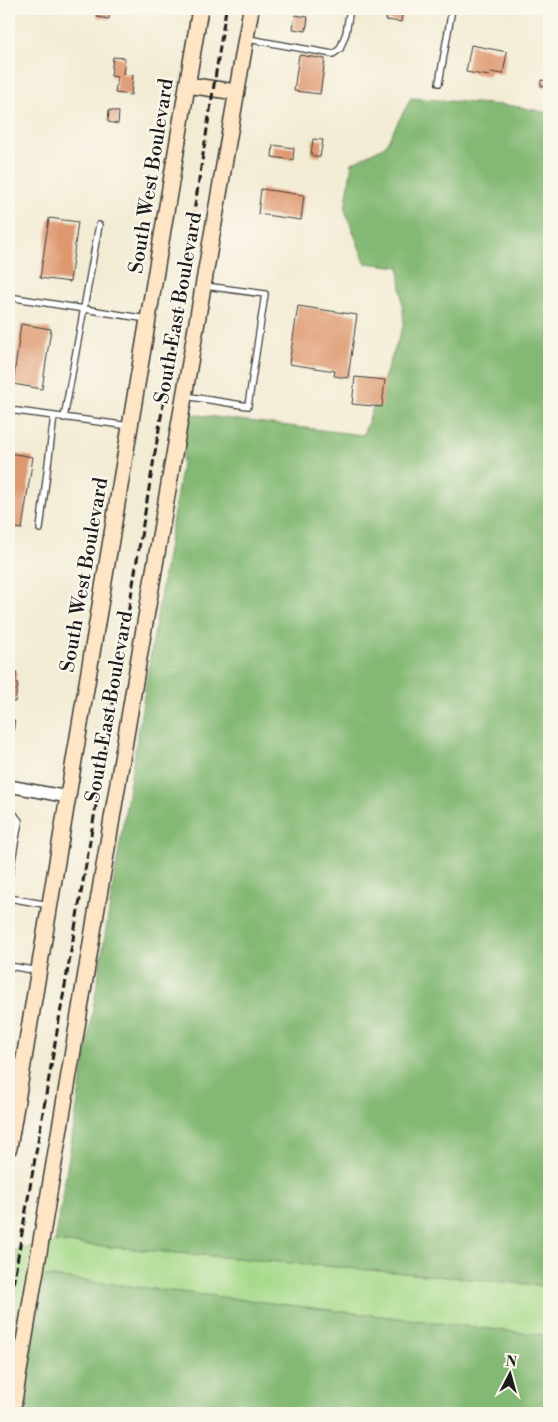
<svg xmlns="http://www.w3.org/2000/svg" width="558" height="1422" font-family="'Libre Bodoni',serif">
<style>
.green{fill:#a5d989;stroke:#607a52}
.forest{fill:#84b975;stroke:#506a48}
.building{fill:#de9870}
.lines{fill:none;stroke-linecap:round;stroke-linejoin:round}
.lane-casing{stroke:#3c3b38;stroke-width:8}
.street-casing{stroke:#3c3b38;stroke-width:14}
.secondary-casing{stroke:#3c3b38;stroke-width:18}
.lane{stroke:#fff;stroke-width:5.5}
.street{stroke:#fff;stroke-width:11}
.secondary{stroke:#fde5c5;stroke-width:15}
.rail{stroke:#1c1c1c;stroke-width:3;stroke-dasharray:8 4;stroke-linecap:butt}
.labels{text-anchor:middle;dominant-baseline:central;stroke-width:4.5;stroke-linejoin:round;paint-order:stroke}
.street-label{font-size:20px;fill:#1c1c1c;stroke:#fbf7ec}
</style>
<rect width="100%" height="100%" fill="#fbf7ec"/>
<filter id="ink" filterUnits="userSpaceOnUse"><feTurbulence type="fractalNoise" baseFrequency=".02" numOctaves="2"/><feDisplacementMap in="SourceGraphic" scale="10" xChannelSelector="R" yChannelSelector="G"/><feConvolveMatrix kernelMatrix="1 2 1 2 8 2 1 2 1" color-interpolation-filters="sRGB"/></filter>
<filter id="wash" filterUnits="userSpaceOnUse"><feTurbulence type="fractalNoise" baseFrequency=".0096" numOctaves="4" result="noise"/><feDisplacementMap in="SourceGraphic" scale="20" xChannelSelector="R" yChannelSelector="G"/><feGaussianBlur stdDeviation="1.12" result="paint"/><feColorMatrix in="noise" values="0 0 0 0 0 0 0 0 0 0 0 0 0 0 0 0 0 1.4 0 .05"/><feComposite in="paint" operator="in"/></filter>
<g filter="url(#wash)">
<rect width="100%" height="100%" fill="#f3ecd5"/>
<path class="green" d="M55,1242l494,44v50l-504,-60 -24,137h-12v-125l6,-38z"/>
<path class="forest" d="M411,98l103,8 35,7v1173l-494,-44 135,-828 173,21 41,-111 -5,-57 -34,-4 -20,-53 7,-47 33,-17z
M45,1276l504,60v77h-528z"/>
<g id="blocks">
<path class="building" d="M98,9h12l-1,10 -12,-2z
M388,9h15l-2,13 -15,-2z
M295,15l13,2 -2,14 -13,-2z
M471,45l36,7 -4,22 -13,-2 -1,4 -23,-4z
M299,55l26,4 -5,35 -26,-3z
M113,57l12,1 -2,16 10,1 -2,20 -16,-2 2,-16 -6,-1z
M541,80l8,1v6l-8,-1z
M109,110l10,2 -1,12 -10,-2z
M313,139l10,1 -3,17 -9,-2z
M273,145l21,3 -1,12 -21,-3z
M261,189l43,6 -3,25 -43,-6z
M49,218l29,4 -8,60 -30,-4z
M298,306l59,9 -9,63 -14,-2 1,-5 -46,-7z
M21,324l30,5 -9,60 -29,-5z
M355,377l30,3 -3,27 -30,-3z
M9,453l24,4 -11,72 -13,-2z
M9,671l8,1 -2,11h3l-3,19 -6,-1z
M9,822h4l-3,19h-1z"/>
</g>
</g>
<g filter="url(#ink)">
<use href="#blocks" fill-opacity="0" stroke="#3c3b38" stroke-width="1"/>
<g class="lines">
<defs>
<path id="lane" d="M248,39l85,15 7,-5 6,-16 4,-24
M439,83l13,-74
M9,297l138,22
M185,396l63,10 17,-112 -60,-8
M9,410l121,16
M64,418l35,-193
M40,529l14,-113
M9,737l2,-15
M9,812l4,1 6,8 -10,56
M9,898l40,7
M9,966l30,5"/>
<path id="street" d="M9,786l59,11"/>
<path id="secondary" d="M187,85l49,7
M9,1148l191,-1139
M12,1413l129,-767 110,-637"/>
</defs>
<use href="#lane" class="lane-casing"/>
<use href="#street" class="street-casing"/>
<use href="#secondary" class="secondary-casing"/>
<use href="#lane" class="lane"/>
<use href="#street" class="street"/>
<use href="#secondary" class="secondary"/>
<path class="rail" d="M9,1308l79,-455 83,-496 55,-348"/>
</g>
</g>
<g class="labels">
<g class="street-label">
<text transform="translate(152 176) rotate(-81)">South West Boulevard</text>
<text transform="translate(179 308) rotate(-80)">South East Boulevard</text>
<text transform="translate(85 575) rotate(-80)">South West Boulevard</text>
<text transform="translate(110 707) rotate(-80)">South East Boulevard</text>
</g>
</g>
<rect width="558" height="1422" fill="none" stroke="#fbf7ec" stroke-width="30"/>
<g transform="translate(510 1374) rotate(6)" stroke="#fbf7ec" stroke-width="4" paint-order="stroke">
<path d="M0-4L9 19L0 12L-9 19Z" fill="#1c1c1c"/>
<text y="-8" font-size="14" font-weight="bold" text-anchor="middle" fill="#1c1c1c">N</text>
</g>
</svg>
